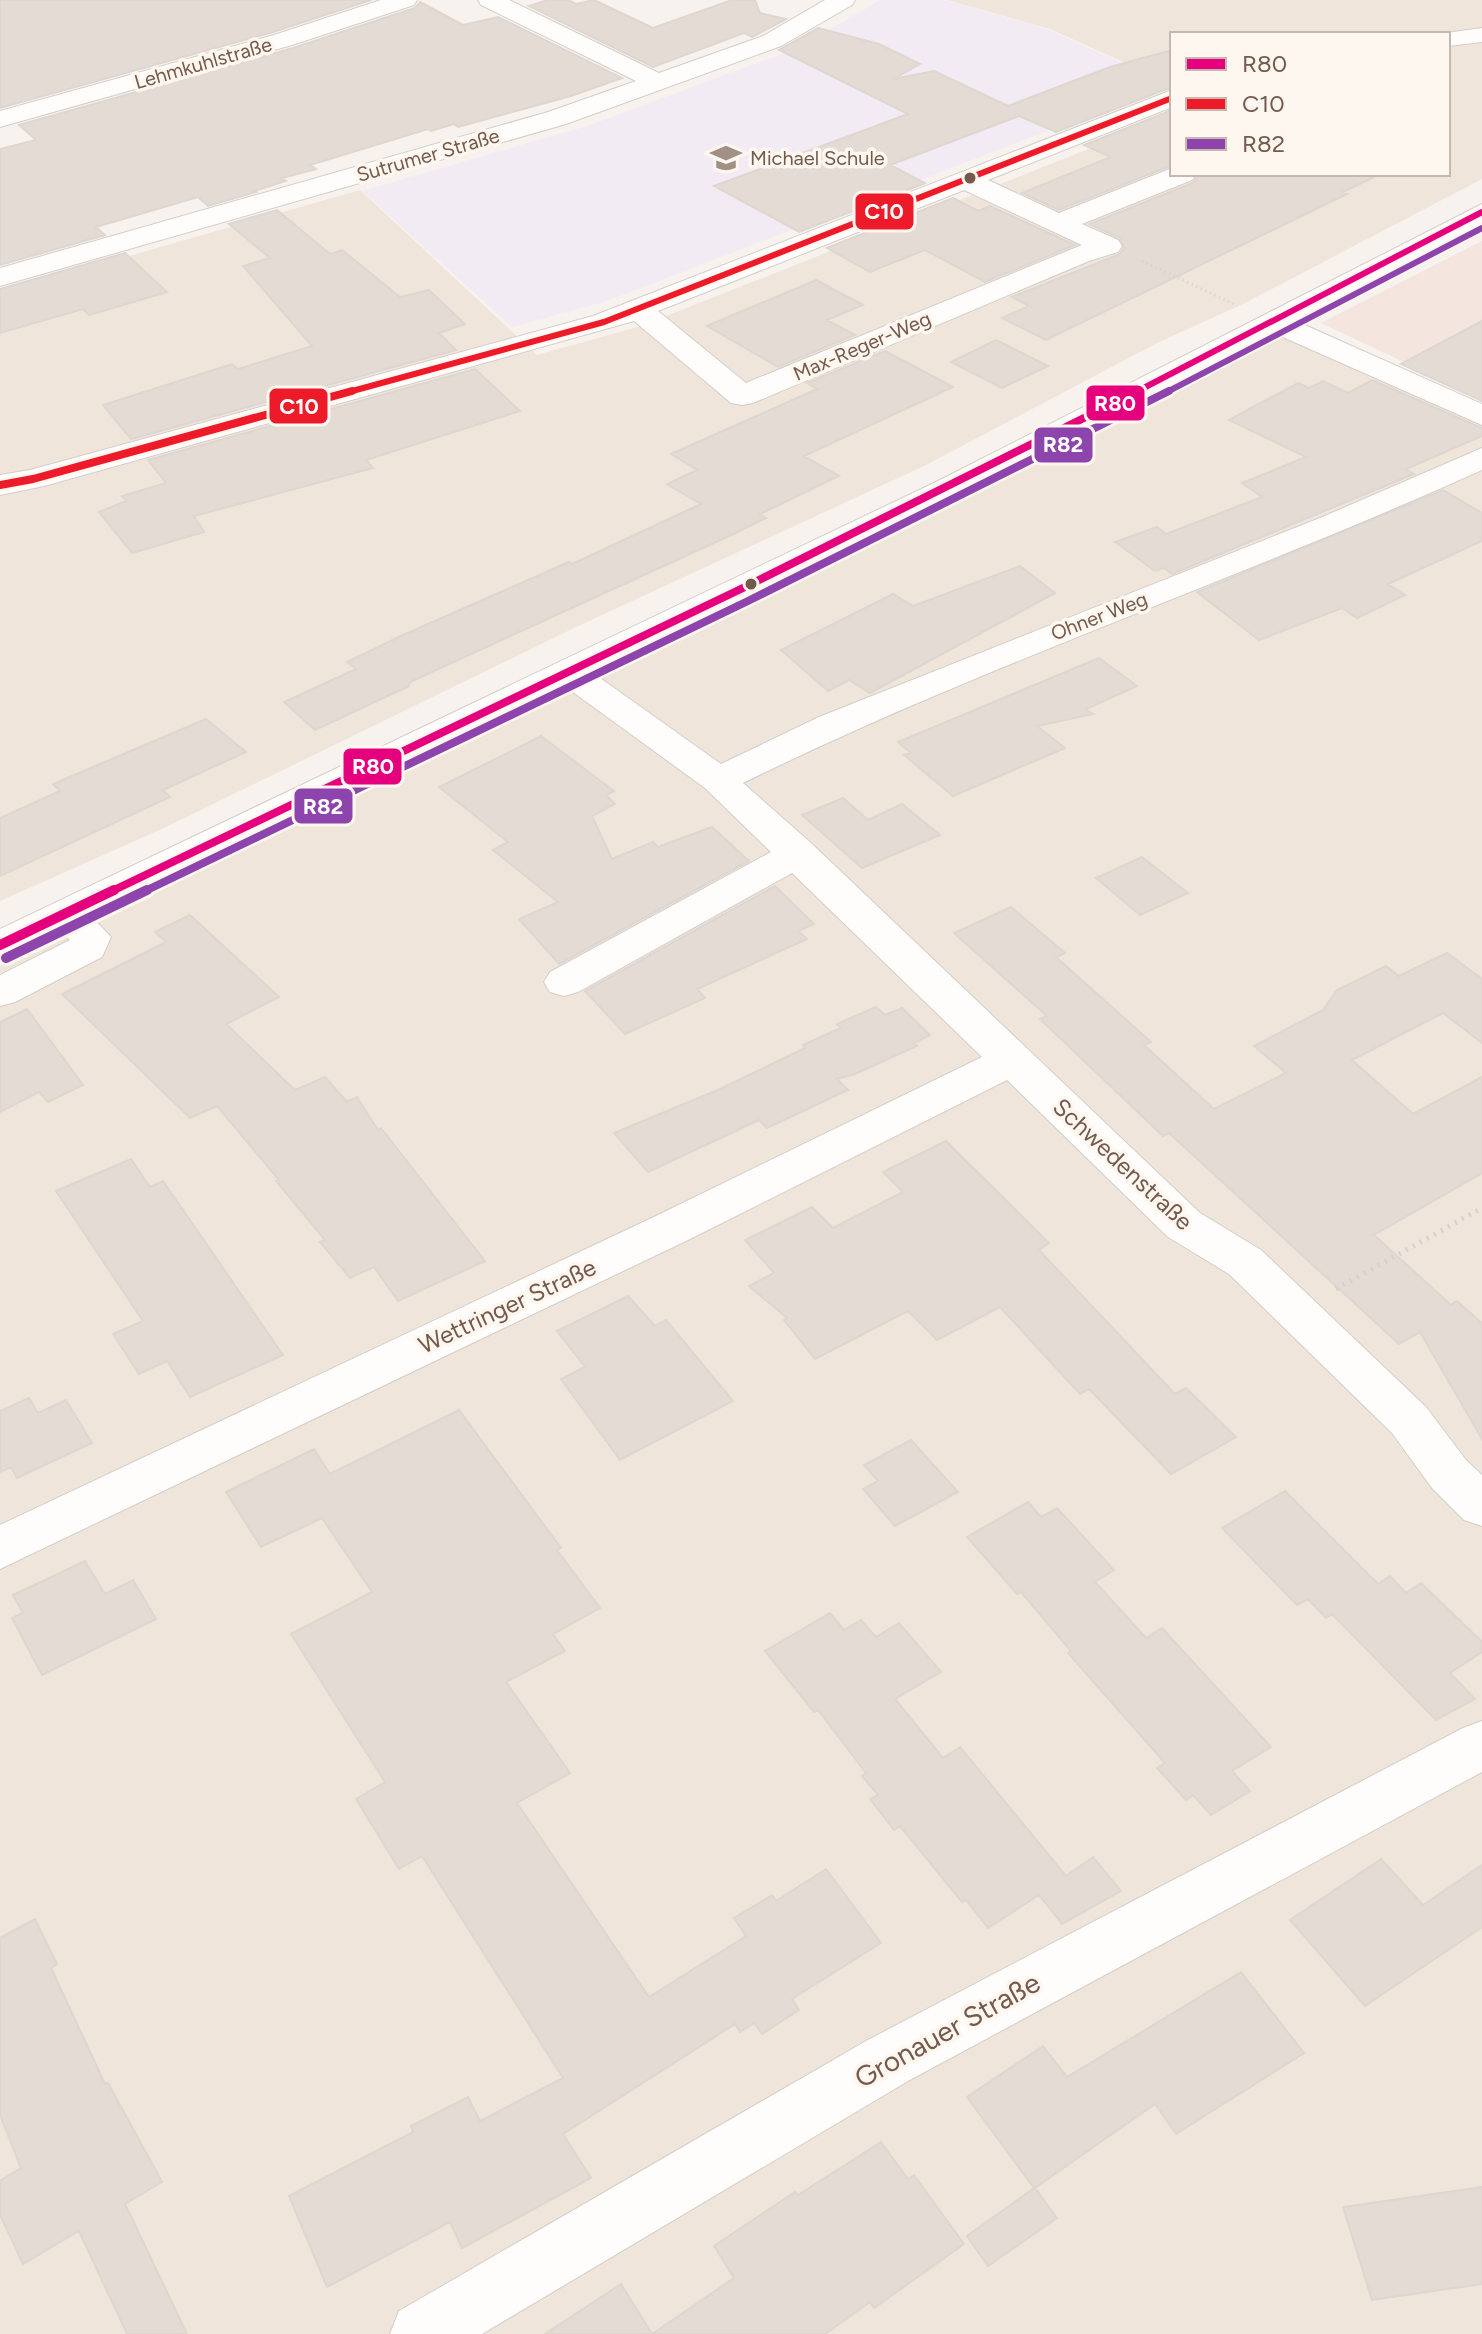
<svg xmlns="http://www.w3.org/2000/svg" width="1482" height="2334" font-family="Figtree,sans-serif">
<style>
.residential{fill:#efe5db}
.commercial{fill:#f4e5de}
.education{fill:#f3ebf3}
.building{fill:#e3dbd4;stroke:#dfd6d0;stroke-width:2}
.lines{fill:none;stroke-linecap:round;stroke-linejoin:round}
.minor-casing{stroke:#d4cec8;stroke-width:2}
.path-far1{stroke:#d8d0cc;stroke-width:3;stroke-dasharray:1 4;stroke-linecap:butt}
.path{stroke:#d8d0cc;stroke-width:5;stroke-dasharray:2 6;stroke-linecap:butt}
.minor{fill:#fefdfc;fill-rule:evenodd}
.bus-1-far2-casing{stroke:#fef7ef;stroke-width:10}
.bus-1-far1-casing{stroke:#fef7ef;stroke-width:13}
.bus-1-casing{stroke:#fef7ef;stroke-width:16}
.bus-2-far1-casing{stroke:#fef7ef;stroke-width:10}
.bus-2-casing{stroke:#fef7ef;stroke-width:13}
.bus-3-far2-casing{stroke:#fef7ef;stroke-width:10}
.bus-3-far1-casing{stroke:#fef7ef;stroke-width:13}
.bus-3-casing{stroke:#fef7ef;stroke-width:16}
.bus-1-far2{stroke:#e5007d;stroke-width:6}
.bus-1-far1{stroke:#e5007d;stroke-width:8}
.bus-1{stroke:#e5007d;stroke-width:10}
.bus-2-far1{stroke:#ed1b29;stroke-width:6}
.bus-2{stroke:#ed1b29;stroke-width:8}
.bus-3-far2{stroke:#8e44ad;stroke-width:6}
.bus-3-far1{stroke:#8e44ad;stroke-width:8}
.bus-3{stroke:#8e44ad;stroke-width:10}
.bus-dot{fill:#745a4e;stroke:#fef7ef;stroke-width:3}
.labels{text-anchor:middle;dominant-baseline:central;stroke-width:7;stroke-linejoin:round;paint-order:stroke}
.far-street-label{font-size:20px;fill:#745a4e;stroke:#fef7ef}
.far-poi-label{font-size:20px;fill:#745a4e;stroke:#fef7ef;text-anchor:start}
.street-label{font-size:24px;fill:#745a4e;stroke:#fef7ef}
.near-street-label{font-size:28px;fill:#745a4e;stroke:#fef7ef}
.line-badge{stroke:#fef7ef;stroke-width:3}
.badge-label{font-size:22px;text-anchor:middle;font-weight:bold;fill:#fff}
</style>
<rect width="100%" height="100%" fill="#f7f2ed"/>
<path class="residential" d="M947,0h535v179l-239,125 -86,39 -233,123 -350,162 -410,200 -164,73v-608l360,-103 177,165 104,-29 531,-210v58h276v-140h-276v50l-122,-55z
M1277,334l205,92v1908h-1482v-1368l615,-296z"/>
<path class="commercial" d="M1482,241v158l-161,-76z"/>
<path class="education" d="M880,0h65l102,29 122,55 -562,217 -95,26 -150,-136 225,-65 211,-78z"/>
<path class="building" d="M0,0h371l-98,32 -273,76z
M548,0h20l8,4 18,-4 59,28 79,-28h23l5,13 26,6 -34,18 -8,-4 -91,34 -124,-61z
M420,2l43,23 35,-8 124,61 -51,18 -113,31 -4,-3 -23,7 -3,-2 -118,36 6,4 -34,9 4,3 -32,10 2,1 -48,14 -10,-9 -102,30 9,8 -105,30v-116l36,-9 -17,-15 274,-77 122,-40z
M818,28l61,16 41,20 -27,15 41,-8 74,35 102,-39 62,-17v37l-116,45 -37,-16 -129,49 35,18 -126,49 -85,-46 194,-72 -129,-64z
M1172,110v55l-113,45 -37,-17 89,-36 -27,-12z
M1199,174h181l-37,18 4,2 -301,146 -44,-22 27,-12 -17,-9 108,-43 4,-6 -4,-10 -30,-14 103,-41z
M953,198l25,13 12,-5 85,39 -90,37 -60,-32 -55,22 -43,-24z
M277,210l53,44 12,-4 58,47 29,-7 36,34 -26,9 17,17 -325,89 -28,-34 129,-41 6,5 74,-23 -69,-80 27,-8 -41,-34z
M125,253l42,39 -78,23 -6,-6 -83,24v-44z
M816,280l47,25 -36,15 28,15 -77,32 -71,-41z
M1482,321v80l-81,-37z
M996,340l52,26 -46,22 -51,-26z
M885,351l68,36 -149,69 35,20 -79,38 6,4 -39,19 -317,145 -1,4 -94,44 -31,-28 72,-33 -9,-7 56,-27 166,-73 3,2 129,-60 -34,-20 30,-14 -26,-16 146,-65 -10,-6z
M475,369l45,42 -154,49 7,8 -179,48 10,16 -72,21 -33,-41 27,-11 -4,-5 44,-13 -18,-23z
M1372,380l110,48v8l-76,33 8,5 -242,100 -8,-6 -9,3 -40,-29 42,-15 9,7 96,-37 -20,-14 64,-26 -77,-37 69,-37 11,5 14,-7 25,12z
M1443,490l39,23v28l-94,43 17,11 -48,23 -15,-10 -83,32 -62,-48z
M1020,566l35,27 -185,100 -21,-13 -21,11 -47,-41 112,-56 20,12z
M1099,658l38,28 -51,23 7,5 -56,12 28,22 -112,48 -49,-41 7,-2 -13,-11z
M206,719l40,33 -83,38 7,7 -170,79v-58l60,-27 -7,-7z
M541,736l73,55 -8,4 9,9 -23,12 20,43 41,-17 5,5 54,-20 37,34 -190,103 -40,-45 39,-17 -65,-52 15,-8 -69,-55z
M843,798l25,22 34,-16 38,31 -78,33 -60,-53z
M1142,857l46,36 -48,22 -44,-37z
M775,886l39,38 -16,7 9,8 -110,50 8,9 -80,36 -40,-43z
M1011,907l54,46 -9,4 95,85 -7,3 70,64 72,-36 -32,-27 69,-36 14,-20 49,-24 13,10 48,-23 35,26v64l-39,-30 -91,47 61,54 69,-37v96l-108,62 77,70 6,-4 25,22v116l-62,-107 -21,12 -230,-211 -6,3 -123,-117 7,-3 -93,-83z
M190,915l89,82 -53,27 69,66 30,-13 22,25 10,-5 21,33 3,-2 104,133 -87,40 -24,-34 -24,11 -30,-36 5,-2 -49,-59 3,-1 -62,-74 -27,12 -128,-124 104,-52 -11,-10z
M876,1007l9,8 17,-7 28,27 -16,8 3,3 -62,28 -18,5 11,11 -81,38 -8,-8 -111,52 -34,-39 104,-43 87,-42 -2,-3 38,-17 -4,-4z
M27,1009l56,76 -35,17 -9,-10 -39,20v-90z
M946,1141l103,102 -10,7 136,144 11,-6 50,49 -65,37 -82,-85 -9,5 -80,-87 -63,33 -29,-29 -93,48 -31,-39 3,-2 -38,-32 25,-13 -29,-33 67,-33 21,21 70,-36 -20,-20z
M131,1159l19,28 13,-6 120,174 -93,42 -23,-36 -28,13 -26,-40 30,-13 -87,-130z
M628,1296l27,30 11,-6 67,81 -113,59 -59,-81 24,-12 -28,-36z
M29,1398l9,15 28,-13 26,43 -75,35 -6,-11 -11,5v-61z
M459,1410l102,138 -4,2 43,58 -47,26 12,17 -59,31 64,91 -53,30 132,194 97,-61 -12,-18 38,-23 4,6 50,-32 55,74 -89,56 7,11 -37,24 -8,-11 -14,9 -5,-8 -172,110 28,44 -129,70 -12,-26 -123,65 -38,-91 124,-64 -2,-6 57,-29 12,24 83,-43 -141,-222 -23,13 -43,-70 29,-17 -94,-148 81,-42 -50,-74 -61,29 -35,-55 88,-43 16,25z
M911,1440l47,52 -63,34 -32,-37 15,-8 -14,-16z
M1285,1491l93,93 12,-8 16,17 15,-10 61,59v10l-32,21 25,26 -39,21 -104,-106 -6,4 -18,-19 -11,6 -75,-77z
M1028,1502l13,15 16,-9 57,62 -19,12 51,56 16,-10 109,119 -39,24 18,20 -39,24 -18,-20 -7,5 -29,-32 8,-5 -97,-110 3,-2 -50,-59 -4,2 -50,-57z
M85,1561l20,33 28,-14 23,39 -114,56 -30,-57 11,-5 -10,-18z
M830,1613l14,17 17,-10 15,17 23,-14 42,49 -46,27 48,59 17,-11 106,129 27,-19 28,34 -59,33 -23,-29 -51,33 -22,-28 -4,2 -62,-76 -6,4 -24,-31 8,-4 -16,-19 4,-3 -48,-63 -4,2 -49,-61z
M1381,1859l42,46 59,-40v62l-117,79 -75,-86z
M35,1919l22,45 -6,4 54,116 3,-1 54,99 -37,22 62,130h-60l-48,-103 -56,33 -23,-49v-34l21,-13 -21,-53v-177z
M1241,1972l63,81 -128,81 -21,-30 -120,84 22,30 -69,48 -21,-30 67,-48 -67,-91 76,-51 24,31z
M881,2142l27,37 6,-4 50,69 -90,64 -4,-6 -45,32h-280l76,-50 31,50 82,-56 -20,-32 81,-54 3,3z
M1482,2187v97l-110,16 -29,-93z"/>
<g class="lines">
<defs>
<path id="minor" d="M381,0h36l-3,5 -122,40 -292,82v-16l274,-76z
M478,0h31l150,73 104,-37 62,-36h30l-3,5 -71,41 -215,78 -566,162v-18l548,-156 88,-31 -155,-76z
M1482,28v14l-34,4v-12h-9z
M1172,90v17l-184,73 71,33 113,-45v6h24l-4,6 -110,44 36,16 4,6 -4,6 -29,9 -336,142 -11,2 -11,-2 -97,-82 -590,165 -44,9v-20l30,-5 563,-154zM964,190l118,55 -336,138 -88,-72z
M1482,204v19l-184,99 184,82v21l-206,-91 -314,161 -369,178 128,91 98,-47 501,-199 162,-70v22c-244,110 -499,195 -739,313l69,61 388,369 61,37 165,157 40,53 16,15v51l-18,-6 -32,-32 -40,-55 -163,-159 -61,-37 -161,-157 -319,160 -688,329v-44l656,-309 326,-159 -190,-184 -214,119 -14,4 -14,-4 -6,-10 6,-10 221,-120 -66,-64 -139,-101 -474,230 19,20 -9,20 -87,45 -15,4v-31l70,-35 -10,-8 -60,26v-29l938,-448z
M1482,1721v51l-574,309 -426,253h-92l9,-23 467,-270 597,-313z"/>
</defs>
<use href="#minor" class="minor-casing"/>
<path class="path-far1" d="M1142,261l92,43"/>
<path class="path" d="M1336,1289l146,-81"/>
<use href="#minor" class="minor"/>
<defs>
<path id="bus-1-far2" d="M1134,393l348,-181"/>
<path id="bus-1-far1" d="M110,892l635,-305 393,-196"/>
<path id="bus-1" d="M0,945l114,-55"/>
<path id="bus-2-far1" d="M345,393l259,-71 568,-224"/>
<path id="bus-2" d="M0,485l33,-6 319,-88"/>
<path id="bus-3-far2" d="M1165,393l317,-165"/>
<path id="bus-3-far1" d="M143,892l605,-291 421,-210"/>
<path id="bus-3" d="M6,958l141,-68"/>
</defs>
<use href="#bus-1-far2" class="bus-1-far2-casing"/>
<use href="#bus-1-far1" class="bus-1-far1-casing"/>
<use href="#bus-1" class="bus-1-casing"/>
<use href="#bus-2-far1" class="bus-2-far1-casing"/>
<use href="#bus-2" class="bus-2-casing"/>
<use href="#bus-3-far2" class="bus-3-far2-casing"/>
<use href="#bus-3-far1" class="bus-3-far1-casing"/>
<use href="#bus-3" class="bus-3-casing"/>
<use href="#bus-1-far2" class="bus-1-far2"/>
<use href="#bus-1-far1" class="bus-1-far1"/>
<use href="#bus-1" class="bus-1"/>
<use href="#bus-2-far1" class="bus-2-far1"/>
<use href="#bus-2" class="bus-2"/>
<use href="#bus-3-far2" class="bus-3-far2"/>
<use href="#bus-3-far1" class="bus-3-far1"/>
<use href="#bus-3" class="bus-3"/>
</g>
<defs>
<symbol id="school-bare" viewBox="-9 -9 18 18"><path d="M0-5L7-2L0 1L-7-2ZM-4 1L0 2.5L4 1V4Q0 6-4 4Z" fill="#a28f86" stroke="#fef7ef" stroke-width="2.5" paint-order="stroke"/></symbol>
</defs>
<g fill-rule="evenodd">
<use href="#school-bare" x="704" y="136" width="44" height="44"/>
</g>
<g class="bus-dot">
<circle cx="970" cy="178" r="7"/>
<circle cx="751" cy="584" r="7"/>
</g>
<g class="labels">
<g class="far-street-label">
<text transform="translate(203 63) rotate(-16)">Lehmkuhlstraße</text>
<text transform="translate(428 155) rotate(-16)">Sutrumer Straße</text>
<text transform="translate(862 346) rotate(-23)">Max-Reger-Weg</text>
<text transform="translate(1099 616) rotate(-21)">Ohner Weg</text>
</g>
<g class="far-poi-label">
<text x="750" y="158">Michael Schule</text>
</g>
<g class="street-label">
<text transform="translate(1123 1164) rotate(43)">Schwedenstraße</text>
<text transform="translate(507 1306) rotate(-25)">Wettringer Straße</text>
</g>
<g class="near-street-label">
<text transform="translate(947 2030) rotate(-29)">Gronauer Straße</text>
</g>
</g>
<g class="line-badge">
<rect x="854" y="192" width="61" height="39" rx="8" fill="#ed1b29"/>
<rect x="1085" y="384" width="61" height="38" rx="8" fill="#e5007d"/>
<rect x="268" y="387" width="61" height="38" rx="8" fill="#ed1b29"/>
<rect x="1033" y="426" width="61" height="38" rx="8" fill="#8e44ad"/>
<rect x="342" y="747" width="61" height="39" rx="8" fill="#e5007d"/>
<rect x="293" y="787" width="61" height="38" rx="8" fill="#8e44ad"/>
</g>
<g class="badge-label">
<text x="884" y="219">C10</text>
<text x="1115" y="411">R80</text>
<text x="299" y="414">C10</text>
<text x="1063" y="452">R82</text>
<text x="373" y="774">R80</text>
<text x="323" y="814">R82</text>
</g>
<rect x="1170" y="32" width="280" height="144" fill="#fef7ef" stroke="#c7b8af" stroke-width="2"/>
<rect x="1186" y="58" width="40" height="12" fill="#e5007d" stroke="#c7b8af" stroke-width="2"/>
<text x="1242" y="72" font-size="24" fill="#745a4e">R80</text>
<rect x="1186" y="98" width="40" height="12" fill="#ed1b29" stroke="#c7b8af" stroke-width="2"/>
<text x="1242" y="112" font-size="24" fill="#745a4e">C10</text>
<rect x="1186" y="138" width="40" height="12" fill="#8e44ad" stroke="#c7b8af" stroke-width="2"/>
<text x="1242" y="152" font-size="24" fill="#745a4e">R82</text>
</svg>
